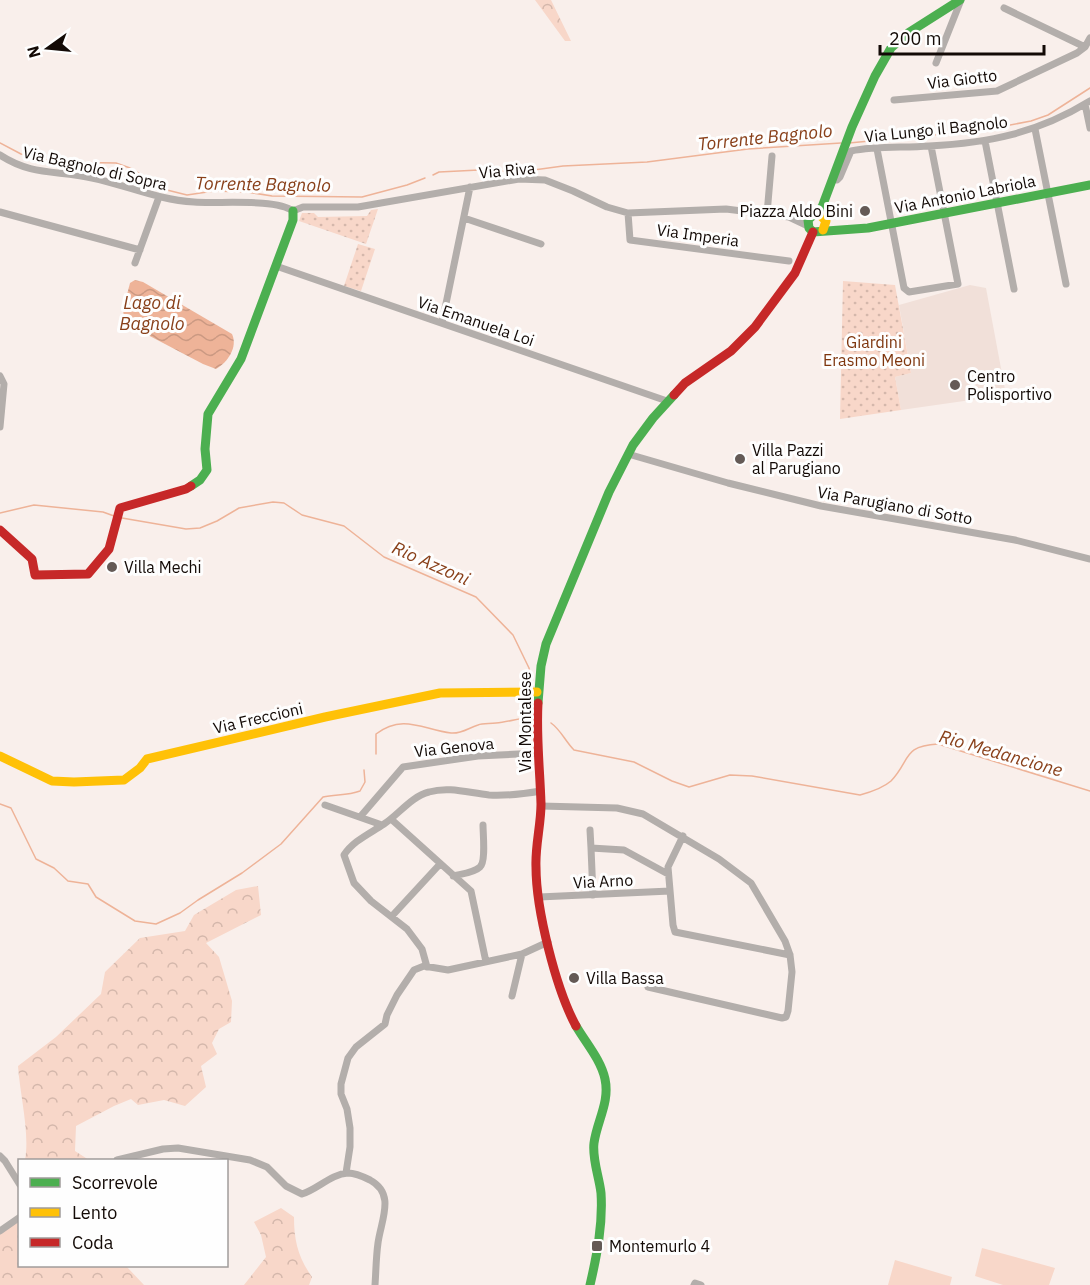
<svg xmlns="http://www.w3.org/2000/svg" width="1090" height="1285" font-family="'IBM Plex Sans',sans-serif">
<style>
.built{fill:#f1e0d9}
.green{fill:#f8d7c9}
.forest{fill:url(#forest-crowns)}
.park{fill:url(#park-dots)}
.water{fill:url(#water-waves)}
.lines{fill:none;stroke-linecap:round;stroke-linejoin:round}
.stream{stroke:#eeb398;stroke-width:1.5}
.street{stroke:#b3aeab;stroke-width:7}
.fast{stroke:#4caf50;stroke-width:9}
.slow{stroke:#ffc107;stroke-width:9}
.jam{stroke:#c62828;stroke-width:9}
.poi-dot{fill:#645a56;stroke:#fefefe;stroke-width:2}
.labels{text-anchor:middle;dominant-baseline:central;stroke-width:6;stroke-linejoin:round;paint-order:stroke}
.street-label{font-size:16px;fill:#130a06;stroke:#fefefe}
.poi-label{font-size:16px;fill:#130a06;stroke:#fefefe;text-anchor:start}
.park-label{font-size:16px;fill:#7e360e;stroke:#fefefe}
.water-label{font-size:18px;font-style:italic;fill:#89401a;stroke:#fefefe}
</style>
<defs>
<pattern id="forest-crowns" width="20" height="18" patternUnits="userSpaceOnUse" patternTransform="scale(1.5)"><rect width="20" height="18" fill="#f8d7c9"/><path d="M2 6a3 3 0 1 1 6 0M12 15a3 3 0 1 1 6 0" fill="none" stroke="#d4b7ab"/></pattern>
<pattern id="park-dots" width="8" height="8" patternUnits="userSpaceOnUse" patternTransform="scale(1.5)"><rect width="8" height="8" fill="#f8d7c9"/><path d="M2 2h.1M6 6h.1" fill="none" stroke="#d4b7ab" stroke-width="1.8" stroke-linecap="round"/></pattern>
<pattern id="water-waves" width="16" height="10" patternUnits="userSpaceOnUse" patternTransform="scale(1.5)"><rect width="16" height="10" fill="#eeb398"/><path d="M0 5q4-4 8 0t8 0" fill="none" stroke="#cb9982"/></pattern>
</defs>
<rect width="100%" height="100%" fill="#f9efeb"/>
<path class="built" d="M970,285l16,3 20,107 -105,15 -6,-33 16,-4 -12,-68z"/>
<path class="green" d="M982,1248l73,20 -6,17h-46l-28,-9z
M895,1260l57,17 -2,8h-62z"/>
<path class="forest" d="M535,0h16l20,41h-6z
M258,886l3,29 -55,28 13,14 13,44 -1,21 -12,7 -7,14 5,11 -16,12 5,21 -21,19 -21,-6 -26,5 -7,-6 -17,7 -38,20 -1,25 14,9h-64c5,-26 -5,-65 -7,-94l38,-29 45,-43 4,-22 35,-34 45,-7 9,-16 42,-25z
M281,1208l13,9c0,24 4,40 18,60l-3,8h-65l22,-28 -5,-22 -7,-13z
M19,1221l1,45h107v1l17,18h-144v-52z"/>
<path class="park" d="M378,209l-12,35 -67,-23 3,-8h12l4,4 49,-1 4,-6z
M358,244l17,5 -14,42 -17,-5z
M843,281l52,4 16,88 -16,4 6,33 -61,9z"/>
<path class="water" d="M135,280l8,2 89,52c6,13 -4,28 -16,35l-13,-5 -78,-41 -2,-13 7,-27z"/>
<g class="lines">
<path class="stream" d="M0,143l21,11 16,4 21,4 58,1 14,5 37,22 20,5 27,-4 33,1 25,4 90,1 45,-12 18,-7
M849,143l135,-13 47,-9 17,-6 42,-27
M433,175l6,-3 40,-2 40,2 44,-6 84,-4 101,-13 93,-6
M0,513l34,-8 69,7 11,4
M122,518l64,11 14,-1 17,-7 22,-13 34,-6 11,1 18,12 42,11 40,31 92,40 37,38 16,33 4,19
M551,723c10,7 14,18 23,27l60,12 38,19 17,6 41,-12 22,1 108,19c11,-3 23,-7 31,-14 20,-21 11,-35 47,-37l152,47
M376,754v-20c27,-21 48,-4 75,-1 11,1 17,-5 27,-8 5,-2 12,-1 18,-2 12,-1 24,-5 36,-6
M0,804l11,4 25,51 18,9 14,13 20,3 8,13 39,24 21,3 24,-11 18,-13 44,-27 39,-29 42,-47c12,-3 24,-1 37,-6l5,-9 -1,-12"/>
<path class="street" d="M1004,8l81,39
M936,63l25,-63
M894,100l103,-9 80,-38 8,-6 5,-9
M1085,104l5,24
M1035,129l31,155
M985,141l29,148
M877,149l27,139 5,4 49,-8 -27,-138
M0,155c32,21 57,15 92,23 34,7 66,22 102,24 23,2 82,-4 99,9l10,-4h55l161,-28 26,1 28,11 34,16 21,6 98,-4 63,8 19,9
M833,179l4,1 3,-3 11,-26c25,-5 52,-3 78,-5 60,-3 109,-13 161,-45
M0,212l140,38
M628,213l2,27 159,21
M767,214l5,-58
M464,218l77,26
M135,263l24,-66
M276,266l391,135
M442,323l28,-136
M0,376l4,8 -4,43
M628,454l100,29 93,23 194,34 75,19
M325,805l57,20
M541,806l76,2 26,6 76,45 32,24 34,58 5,14 2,17 -4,39 -2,6 -4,1 -134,-31
M360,817l43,-50 75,-11 61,-3
M391,819l80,72 15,71
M590,830l1,18
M683,836l-15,31 5,58 2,7 115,23
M453,876c8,-2 21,-3 27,-9 6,-5 3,-33 3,-42
M593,895l-2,-47 33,2 44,24
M539,897l131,-6
M392,916l48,-52
M427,967l-5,-18 -15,-20 -36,-28 -17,-18 -10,-28c9,-14 25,-21 40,-31 14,-9 28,-28 45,-32 20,-6 40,1 60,3 18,1 34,-1 52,-4
M512,996l10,-42
M0,1156l5,5 15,24
M117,1160l46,-11 15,-1 72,12 17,7 19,19 16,8c16,-5 29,-20 46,-21 8,0 16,4 22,7 26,14 11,40 8,63 -2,14 -2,28 -3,42
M346,1173l4,-26v-19l-3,-19 -6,-15v-10l7,-26 8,-11 29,-23 2,-9 10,-20 17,-25 10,-4 24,4 74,-16 26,-12
M0,1231l20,-14
M694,1285l1,-2 6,2"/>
<path class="fast" d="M813,232l-4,-4 -1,-8 14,-13 30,-80 23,-51 16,-28 17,-15 52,-33
M813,232l55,-4 222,-43
M191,486l9,-6 7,-10 -2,-21 3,-35 33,-55 52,-139v-9
M538,703l3,-37 5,-22 63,-152 24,-47 20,-27 21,-23
M576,1026c10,17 25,34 29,53 5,23 -8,42 -11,64 -2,16 5,33 7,50 2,31 -4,62 -11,92"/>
<path class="slow" d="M815,214l5,1 6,6 -3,9
M0,756l52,25 22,1 50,-2 16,-12 7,-9 178,-42 115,-24 97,-1"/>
<path class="jam" d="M674,395l11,-12 46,-32 24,-24 40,-54 18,-41
M0,530l32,29 3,16 53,-1 21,-25 11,-41 66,-19 5,-3
M538,703c-2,34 2,67 3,101 0,21 -6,42 -5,63 0,43 20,122 40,159"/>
</g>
<g class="poi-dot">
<circle cx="865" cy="211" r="6"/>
<circle cx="955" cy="385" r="6"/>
<circle cx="740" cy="459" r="6"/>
<circle cx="112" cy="567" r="6"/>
<circle cx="574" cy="978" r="6"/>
<rect x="591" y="1240" width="12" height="12" rx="3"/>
</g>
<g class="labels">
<g class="street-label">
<text transform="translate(962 79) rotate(-7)">Via Giotto</text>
<text transform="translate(936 129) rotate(-6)">Via Lungo il Bagnolo</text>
<text transform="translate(95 168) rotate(13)">Via Bagnolo di Sopra</text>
<text transform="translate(507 170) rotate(-5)">Via Riva</text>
<text transform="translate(965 194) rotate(-11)">Via Antonio Labriola</text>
<text transform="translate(698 235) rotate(8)">Via Imperia</text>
<text transform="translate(476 321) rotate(19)">Via Emanuela Loi</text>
<text transform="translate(895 505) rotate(10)">Via Parugiano di Sotto</text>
<text transform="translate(258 718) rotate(-13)">Via Freccioni</text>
<text transform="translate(525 722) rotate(-90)">Via Montalese</text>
<text transform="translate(454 747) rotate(-6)">Via Genova</text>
<text transform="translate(603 881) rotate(-3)">Via Arno</text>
</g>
<g class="poi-label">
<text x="853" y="211" text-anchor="end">Piazza Aldo Bini</text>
<text x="967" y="376">Centro<tspan x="967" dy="18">Polisportivo</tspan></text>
<text x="752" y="450">Villa Pazzi<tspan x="752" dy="18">al Parugiano</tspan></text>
<text x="124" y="567">Villa Mechi</text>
<text x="586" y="978">Villa Bassa</text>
<text x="609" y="1246">Montemurlo 4</text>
</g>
<g class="park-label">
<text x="874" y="342">Giardini<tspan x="874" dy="18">Erasmo Meoni</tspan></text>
</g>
<g class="water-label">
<text transform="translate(765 137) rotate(-6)">Torrente Bagnolo</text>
<text transform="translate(263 184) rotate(1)">Torrente Bagnolo</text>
<text x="152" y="302">Lago di<tspan x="152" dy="21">Bagnolo</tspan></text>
<text transform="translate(431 563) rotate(24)">Rio Azzoni</text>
<text transform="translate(1001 753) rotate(16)">Rio Medancione</text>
</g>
</g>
<rect x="18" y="1159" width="210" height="108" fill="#fefefe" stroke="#a09c9b" stroke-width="1.5"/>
<rect x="30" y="1178" width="30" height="9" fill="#4caf50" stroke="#a09c9b" stroke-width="1.5"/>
<text x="72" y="1189" font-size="18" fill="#130a06">Scorrevole</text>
<rect x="30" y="1208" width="30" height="9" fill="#ffc107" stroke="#a09c9b" stroke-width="1.5"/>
<text x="72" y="1219" font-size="18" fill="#130a06">Lento</text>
<rect x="30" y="1238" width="30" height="9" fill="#c62828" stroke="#a09c9b" stroke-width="1.5"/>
<text x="72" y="1249" font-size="18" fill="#130a06">Coda</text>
<g transform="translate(48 48) rotate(255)" stroke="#fefefe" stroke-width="4.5" paint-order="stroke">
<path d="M0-4.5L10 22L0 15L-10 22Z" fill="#130a06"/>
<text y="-9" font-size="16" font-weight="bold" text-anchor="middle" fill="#130a06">N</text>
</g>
<path d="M880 45v9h164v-9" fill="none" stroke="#130a06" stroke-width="3"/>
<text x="889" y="45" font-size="18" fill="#130a06" stroke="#fefefe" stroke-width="4.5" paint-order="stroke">200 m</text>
</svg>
